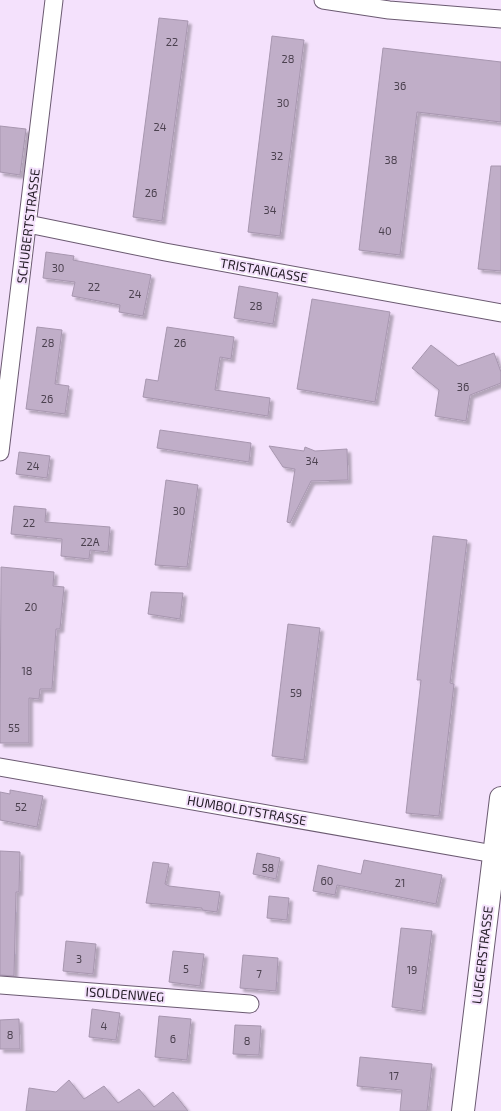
<svg xmlns="http://www.w3.org/2000/svg" width="501" height="1111" font-family="'Exo 2',sans-serif">
<style>
.building{fill:#c0aec8;stroke:#a796af;filter:url(#shadow)}
.lines{fill:none;stroke-linecap:round;stroke-linejoin:round}
.street-casing{stroke:#6b5a71;stroke-width:19}
.secondary-casing{stroke:#6b5a71;stroke-width:24}
.street{stroke:#fff;stroke-width:17}
.secondary{stroke:#fff;stroke-width:22}
.labels{text-anchor:middle;dominant-baseline:central;stroke-width:4;stroke-linejoin:round;paint-order:stroke}
.number-label{font-size:11px;fill:#4b414f}
.street-label{font-size:13px;fill:#241d27;stroke:#f4e1fc}
</style>
<defs>
<filter id="shadow"><feDropShadow dx="3.5" dy="3.5" stdDeviation="1" flood-color="#0004"/></filter>
</defs>
<rect width="100%" height="100%" fill="#f4e1fc"/>
<path class="building" d="M159,18l29,3 -26,200 -29,-4z
M272,36l32,4 -24,196 -32,-4z
M383,48l118,14v60l-84,-10 -17,143 -41,-5z
M0,126l26,3 -6,46 -20,-3z
M491,166h10v105l-23,-2z
M46,252l28,4 -1,4 78,15 -8,41 -24,-4 1,-7 -48,-9 3,-14 -32,-4z
M239,286l39,7 -5,31 -39,-6z
M312,299l78,13 -15,90 -78,-13z
M37,327l25,3 -7,54 14,2 -4,28 -39,-5z
M167,327l67,10 -3,22 -11,-2 -5,33 55,8 -2,18 -125,-19 3,-18 12,2z
M431,345l27,21 36,-13 7,19v11l-31,12 -4,26 -31,-5 4,-26 -27,-22z
M160,430l91,13 -2,19 -92,-14z
M269,446l35,5 1,-4 10,4 32,-2 1,31 -37,1 -21,42 -3,-1 8,-53 -12,-2z
M19,452l31,4 -3,22 -31,-4z
M166,480l32,5 -11,82 -32,-2z
M14,506l32,3 -1,13 65,5 -2,25 -18,-2 -1,9 -28,-3 1,-17 -51,-5z
M433,536l34,4 -17,143 4,1 -15,132 -33,-3 15,-133h-4z
M1,567l53,5 -1,14 11,1 -4,42h-4l-4,60h-12l-1,10 -10,-1v45h-29z
M151,592l32,1 -3,26 -32,-5z
M288,624l32,4 -16,132 -32,-4z
M10,790l33,6 -6,31 -37,-7v-28l10,2z
M0,851l20,1 -1,40h-3l-2,84 -14,-1z
M257,853l23,5 -4,21 -23,-5z
M364,860l78,15 -6,29 -99,-19 -2,10 -22,-4 5,-26 43,9z
M153,862l16,2 -4,20 4,2 51,6 -3,20 -15,-2v-2l-56,-5z
M269,896l20,2 -2,22 -20,-2z
M401,928l31,3 -10,80 -30,-4z
M66,941l30,3 -3,30 -30,-3z
M173,951l31,3 -4,32 -31,-4z
M243,955l35,3 -2,33 -36,-3z
M92,1009l28,4 -4,27 -27,-3z
M159,1016l32,3 -4,41 -32,-3z
M19,1019l1,30h-20v-29z
M235,1025l26,1 -2,29 -26,-1z
M360,1057l72,7 -5,47h-27l2,-21 -45,-4z
M69,1080l15,19 20,-13 14,17 21,-14 15,18 19,-15 15,19h-162l3,-23 27,4z"/>
<g class="lines">
<defs>
<path id="street" d="M323,0l66,10 112,9
M28,224l137,28 336,61
M0,452l54,-452
M0,767l494,87
M0,985l250,19"/>
<path id="secondary" d="M463,1111l38,-313"/>
</defs>
<use href="#street" class="street-casing"/>
<use href="#secondary" class="secondary-casing"/>
<use href="#street" class="street"/>
<use href="#secondary" class="secondary"/>
</g>
<g class="labels">
<g class="number-label">
<text x="172" y="41">22</text>
<text x="288" y="58">28</text>
<text x="400" y="85">36</text>
<text x="283" y="102">30</text>
<text x="160" y="126">24</text>
<text x="277" y="155">32</text>
<text x="391" y="159">38</text>
<text x="151" y="192">26</text>
<text x="270" y="209">34</text>
<text x="385" y="230">40</text>
<text x="58" y="267">30</text>
<text x="94" y="286">22</text>
<text x="135" y="293">24</text>
<text x="256" y="305">28</text>
<text x="48" y="342">28</text>
<text x="180" y="342">26</text>
<text x="463" y="386">36</text>
<text x="47" y="398">26</text>
<text x="312" y="460">34</text>
<text x="33" y="465">24</text>
<text x="179" y="510">30</text>
<text x="29" y="522">22</text>
<text x="90" y="541">22A</text>
<text x="31" y="606">20</text>
<text x="27" y="670">18</text>
<text x="296" y="692">59</text>
<text x="14" y="727">55</text>
<text x="21" y="806">52</text>
<text x="268" y="867">58</text>
<text x="327" y="880">60</text>
<text x="400" y="882">21</text>
<text x="79" y="958">3</text>
<text x="186" y="968">5</text>
<text x="412" y="969">19</text>
<text x="259" y="973">7</text>
<text x="104" y="1025">4</text>
<text x="10" y="1034">8</text>
<text x="173" y="1038">6</text>
<text x="247" y="1040">8</text>
<text x="394" y="1075">17</text>
</g>
<g class="street-label">
<text transform="translate(28 226) rotate(-83)">SCHUBERTSTRASSE</text>
<text transform="translate(264 270) rotate(10)">TRISTANGASSE</text>
<text transform="translate(247 810) rotate(10)">HUMBOLDTSTRASSE</text>
<text transform="translate(482 955) rotate(-83)">LUEGERSTRASSE</text>
<text transform="translate(125 994) rotate(4)">ISOLDENWEG</text>
</g>
</g>
</svg>
